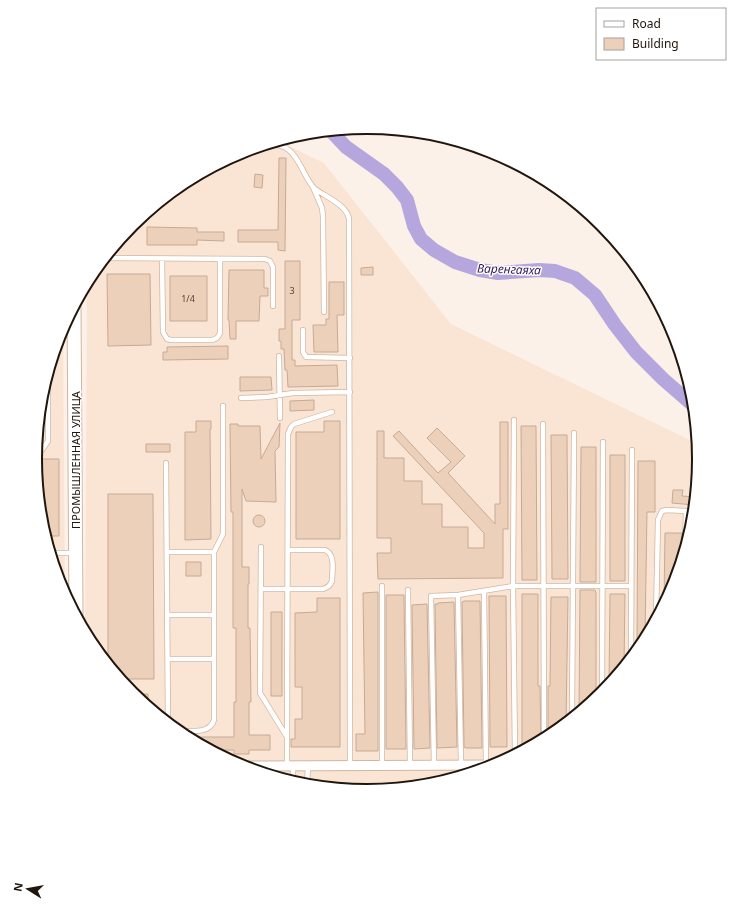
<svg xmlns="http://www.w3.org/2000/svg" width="734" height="917" font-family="'Noto Sans',sans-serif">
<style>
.built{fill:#fae5d5}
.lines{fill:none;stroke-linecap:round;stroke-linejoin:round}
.river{stroke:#b5a7dd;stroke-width:14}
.building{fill:#ecd0ba;stroke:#c5aa95}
.lane-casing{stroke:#d1b6a0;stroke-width:6}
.street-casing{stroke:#d1b6a0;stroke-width:11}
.secondary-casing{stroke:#d1b6a0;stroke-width:15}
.lane{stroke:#fff;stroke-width:4.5}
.street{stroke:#fff;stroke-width:9}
.secondary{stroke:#fff;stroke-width:13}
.labels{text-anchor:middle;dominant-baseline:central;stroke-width:3;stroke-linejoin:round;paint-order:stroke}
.number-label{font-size:9px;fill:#534439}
.street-label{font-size:11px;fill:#20160e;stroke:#fff}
.water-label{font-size:12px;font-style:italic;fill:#382161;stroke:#fff}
.rim{fill:none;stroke:#20160e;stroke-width:2}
</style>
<rect width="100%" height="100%" fill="#fcf1e8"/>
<path class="built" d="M259,146h30l35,17 127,161 247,120 1,15 -6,65 -19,62 -31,57 -41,50 -51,42 -57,30 -62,19 -65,6 -65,-6 -62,-19 -58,-31 -50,-41 -41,-50 -6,-12 2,-349 4,-8 41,-50 51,-42 57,-30z
M63,326l2,269 -5,-10 -19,-62 -6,-65 6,-64 19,-63z"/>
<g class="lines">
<path class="river" d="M330,130l16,17 38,27 13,13 10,13 7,26 7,13 13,11 21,12 25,8 18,3 41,-3 16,1 20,7 20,17 20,30 21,27 27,27 31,27"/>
</g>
<path class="building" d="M279,158h7l-1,93 -7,-1v-8h-40v-12h40z
M255,174l8,1 -1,13 -8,-1z
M147,227l50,1v4h27v9l-27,-1v5h-50z
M285,261h15v59h-8v40h3v6l42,-1 1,21 -50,1 -1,-17h-2l-1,-21h-3v-8h-2v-12h6z
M373,267v8h-12v-7z
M229,270h35v18h4v8h-8l-1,25h-23v18h-6l-1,-19h-1z
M107,274h43l1,71 -43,1z
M170,276h37v45h-37z
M329,282h15v33h-7l1,37h-24l-1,-27h13v-6h3z
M228,346v13l-65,1v-8h4v-5z
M240,377h31l1,13 -32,1z
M314,400v10l-24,1v-10z
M196,421h15v8h-1l1,110 -26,1v-108h11z
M324,421h16v118h-44v-107h28z
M500,422h8v107h-5v49l-125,1 -1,-26h14v-15h-14v-107h7v27h20v23h18v23h20v23h26v21h16v-15l-91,-97 6,-5 39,42 13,-11 -24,-24 10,-10 28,28 -17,17 47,51v-20h5z
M280,423l-1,24 -4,4 1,51 -30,-1 -4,-12v78h7v17h-1v44h2l1,74h-2v33h21v15h-21v4h-15v-4h-23l-13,-7v-6h36v-35h2v-74h-3v-116h-2l-1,-88h8v2h22l1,33z
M521,426h15l1,154h-15z
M551,435h16l1,144h-16z
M146,444h24v8h-24z
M581,447h15v135h-16z
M610,455h15v126h-15z
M36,459h23v77h-14l-4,-13z
M638,461h17v51h-8l-2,126 -8,13z
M673,490h10l-1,6 13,1 -1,8 -22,-2z
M108,494h45l1,185h-34l-12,-15z
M253 521a6 6 0 1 1 12 0a6 6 0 1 1-12 0Z
M665,533h17l-1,14 3,4v1h-3v10l-7,24 -10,17z
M186,562h15v14h-15z
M580,590h15l1,3v105l-17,14z
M378,592v159h-22v-17h9l-2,-141z
M522,594h16v92h2l1,54 -19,10z
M610,594h15l-1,72 -15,18z
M386,595h18l2,154h-20z
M489,596h17l1,151h-17z
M551,597h17l-2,125 -18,15v-51h2z
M317,598h23v149h-49v-8h4v-20h7v-32h-7v-74l22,-1z
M464,601h16l2,147h-16l-2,-1 -2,-145z
M454,602l3,145 -20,1 -2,-144h3v-1z
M427,604l3,144 -16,1 -2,-144z
M271,612h11v84h-11z
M133,694h15v12l-7,-6z"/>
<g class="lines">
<defs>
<path id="lane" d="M268,143c8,1 15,2 21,7 12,10 16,30 26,39 11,8 32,16 34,30l1,546
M313,187l9,21 1,8 1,96
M104,258l161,1 5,2 3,6v39
M162,259l1,73 4,7 4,1h41c4,-1 6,-2 8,-7v-74
M303,330v22l3,5 44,1
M279,356l1,62
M241,398l26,-1 26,-4 57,-1
M514,420l-1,166 2,168
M543,424l1,315
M36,452l6,-2 6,-9v-68
M166,463l2,260
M261,547l-1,146 27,44v29
M685,547l1,-36h8
M167,552h47v168c-5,15 -23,10 -36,11
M214,552l9,-18v-128
M50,553h25
M382,586v179
M261,589h62c5,-2 7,-3 9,-8 0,-9 4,-27 -7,-31h-37
M408,590l2,175
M484,592l2,174
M458,595l3,170
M167,615h47
M656,619l2,-99 4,-9 5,-1 19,1
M631,658l1,-208
M168,659h46
M602,693l1,-251
M572,717l2,-284
M287,737l1,-303 3,-7 3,-3 38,-12
M434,765l-3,-169 27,-1 55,-9h118
M293,781v-15
M307,785l1,-19"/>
<path id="street" d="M244,766l250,-1"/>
<path id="secondary" d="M74,305l2,310"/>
</defs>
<use href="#lane" class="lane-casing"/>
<use href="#street" class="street-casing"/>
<use href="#secondary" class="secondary-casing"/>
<use href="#lane" class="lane"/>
<use href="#street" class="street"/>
<use href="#secondary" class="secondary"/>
</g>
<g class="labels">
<g class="number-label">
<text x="292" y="290">3</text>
<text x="188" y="298">1/4</text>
</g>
<g class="street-label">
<text transform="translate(75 460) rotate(-90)">ПРОМЫШЛЕННАЯ УЛИЦА</text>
</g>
<g class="water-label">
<text transform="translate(509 269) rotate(2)">Варенгаяха</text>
</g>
</g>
<path d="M0 0H734V917H0ZM42 459a325 325 0 1 1 650 0a325 325 0 1 1-650 0Z" fill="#fff" fill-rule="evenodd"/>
<path class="rim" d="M42 459a325 325 0 1 1 650 0a325 325 0 1 1-650 0Z"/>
<rect x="596" y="8" width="130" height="52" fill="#ffffff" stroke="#a6a29f"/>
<rect x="604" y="21" width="20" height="6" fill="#ffffff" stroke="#a6a29f"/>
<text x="632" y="28" font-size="12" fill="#20160e">Road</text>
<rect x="604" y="38" width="20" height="12" fill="#ecd0ba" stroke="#a6a29f"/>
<text x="632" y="48" font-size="12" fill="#20160e">Building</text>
<g transform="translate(28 889) rotate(281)" stroke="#ffffff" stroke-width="3" paint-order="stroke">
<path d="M0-3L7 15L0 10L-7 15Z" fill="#20160e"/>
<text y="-6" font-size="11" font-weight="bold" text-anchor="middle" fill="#20160e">N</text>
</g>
</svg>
